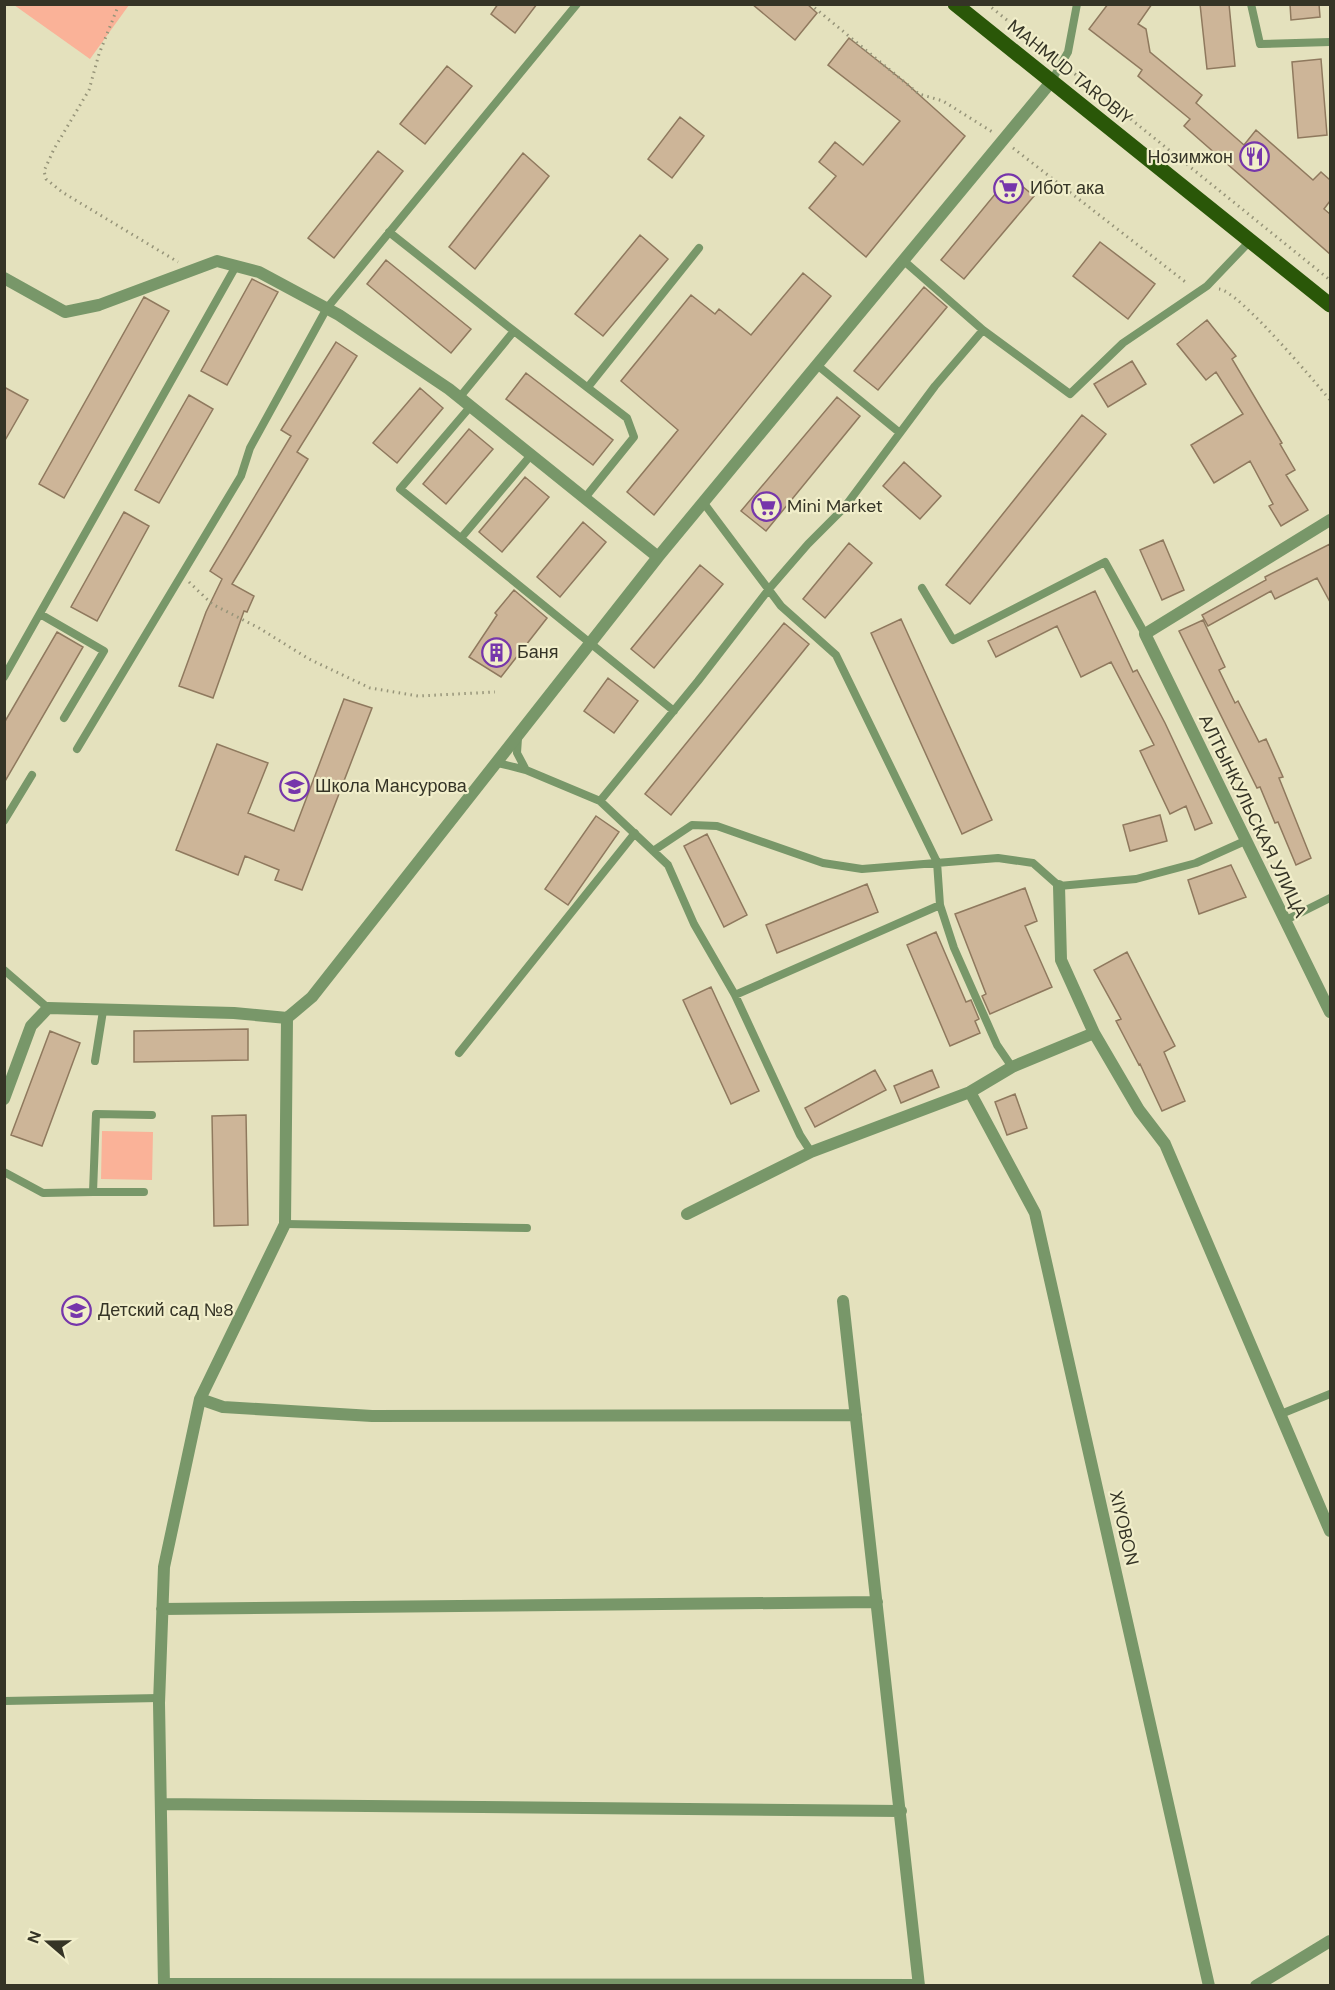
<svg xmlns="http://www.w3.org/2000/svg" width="1335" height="1990" font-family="'DM Sans',sans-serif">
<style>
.green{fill:#fab298}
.building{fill:#cdb598;stroke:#8f795e;stroke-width:1.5}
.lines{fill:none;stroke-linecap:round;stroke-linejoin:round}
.path{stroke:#969479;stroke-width:3;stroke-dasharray:1.5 4.5;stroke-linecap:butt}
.service{stroke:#789769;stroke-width:8}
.minor{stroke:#789769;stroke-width:12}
.primary{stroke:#2a5708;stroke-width:15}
.labels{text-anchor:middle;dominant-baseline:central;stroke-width:4.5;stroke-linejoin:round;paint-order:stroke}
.street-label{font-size:18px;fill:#353426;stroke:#f1eeca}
.poi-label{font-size:18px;fill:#353426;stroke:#f1eeca;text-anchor:start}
</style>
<rect width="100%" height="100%" fill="#e4e1bd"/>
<path class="green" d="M14,5h115l-39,54z
M102,1131l51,1 -1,48 -51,-1z"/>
<path class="building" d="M498,4h39l-22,29 -24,-19z
M752,4h55l10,9 -22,27z
M1108,4h44l-14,20 8,5 4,23 52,43 -6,8 48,42 12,-15 57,50 8,-8 9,8v21l-6,8 6,5v40l-146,-128 6,-7 -52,-43 4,-6 -53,-41z
M1200,4h29l6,62 -28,3z
M1290,4h29l1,13 -29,3z
M849,38l57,45 59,53 -99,121 -57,-49 27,-32 -17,-14 16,-20 28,23 37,-44 -72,-56z
M1321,59l6,76 -29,3 -6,-76z
M447,66l25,20 -47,58 -25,-20z
M680,117l24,19 -32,42 -24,-19z
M378,151l25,20 -69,87 -26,-20z
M523,153l26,23 -74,93 -26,-22z
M1010,176l24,20 -70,83 -23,-19z
M640,235l28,24 -65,77 -28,-22z
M1100,242l55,42 -27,35 -55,-43z
M386,260l85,69 -20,24 -84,-69z
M803,273l28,23 -177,219 -27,-23 51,-62 -57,-49 70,-86 24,19 4,-5 32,26z
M252,279l26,13 -51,93 -26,-14z
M924,287l23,20 -69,83 -24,-19z
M144,297l25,14 -105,187 -25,-14z
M1207,320l29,36 -4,3 50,84 -2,1 15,26 -9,5 22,35 -27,16 -12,-20 4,-2 -23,-43 -36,22 -23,-38 52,-31 -27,-42 -10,8 -29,-36z
M336,342l21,14 -60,96 11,7 -76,125 22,12 -7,16 -3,-1 -31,87 -34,-12 27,-74 16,-33 -12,-8 81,-135 -10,-6z
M1132,361l14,23 -38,23 -14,-23z
M526,373l87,67 -20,25 -87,-66z
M4,387l24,13 -24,42z
M420,388l23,20 -46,55 -24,-20z
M189,395l24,14 -54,94 -24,-13z
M837,397l23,19 -94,115 -25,-20z
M1082,415l24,19 -136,170 -24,-19z
M469,429l24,20 -47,55 -23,-20z
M904,462l37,34 -21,23 -37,-33z
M525,477l24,20 -47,55 -23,-20z
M124,512l25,14 -52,95 -26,-14z
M583,522l23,20 -46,55 -23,-20z
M1163,540l21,50 -22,10 -22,-50z
M849,543l23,20 -47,55 -22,-19z
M1330,544v58l-13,-24 -42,21 -4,-8 -63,35 -6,-11 64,-35 -1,-3z
M700,565l23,19 -69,84 -23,-19z
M514,590l33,28 -46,59 -32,-20 28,-42 -2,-2z
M1095,591l38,81 4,-2 28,53 47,100 -17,7 -9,-24 -16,8 -30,-63 14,-6 -43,-83 -30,15 -24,-51 -61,31 -8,-16z
M901,619l91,201 -30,14 -91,-201z
M1203,620l22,47 -6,3 16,33 3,-2 21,41 7,-3 17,38 -4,1 32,80 -15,7 -18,-43 -3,1 -15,-36 -3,1 -78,-157z
M784,623l25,21 -138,171 -26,-21z
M57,632l26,15 -79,136v-60z
M608,678l30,23 -24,32 -30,-22z
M344,699l28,9 -70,182 -27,-10 4,-10 -34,-14 -7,19 -62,-25 41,-106 51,19 -20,50 46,18z
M1160,815l7,26 -37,10 -7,-26z
M596,816l23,16 -51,73 -23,-16z
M707,834l40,81 -23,12 -40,-81z
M1231,865l15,32 -47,17 -11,-34z
M867,884l11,28 -101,41 -11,-28z
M1025,888l12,33 -12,5 27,61 -62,27 -8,-18 4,-2 -31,-80z
M936,932l30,70 5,-2 8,19 -4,2 5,12 -30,13 -43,-101z
M1127,952l48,94 -11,6 21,49 -23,10 -22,-47 -1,1 -23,-44 5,-2 -27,-49z
M711,987l48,104 -28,13 -48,-104z
M248,1029v31l-114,2v-31z
M50,1031l30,12 -38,103 -31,-11z
M875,1070l11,20 -71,37 -10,-19z
M932,1070l7,17 -38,16 -7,-17z
M1015,1094l12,34 -20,7 -12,-33z
M246,1115l2,110 -34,1 -2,-110z"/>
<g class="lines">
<path class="path" d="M119,4l-20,50 -10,36 -35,59 -10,22 2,8 16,13 116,70
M810,4l109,90 24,7 51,32
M987,4l66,53
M1070,70l260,210
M1013,148l175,136
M1219,289c20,2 95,92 111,111
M189,582l23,22 47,24 50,31 61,29 48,8 77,-4"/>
<path class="service" d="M1251,4l9,40 70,-2
M1051,82l17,-30 9,-48
M389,232l125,99
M904,261l79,69
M817,365l83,68
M588,387l111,-139
M459,398l55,-67 113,87 7,19 -50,62
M470,407l-70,82 274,222
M703,502l78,104 55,49 101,207 3,43 14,43 43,97 15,22
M461,538l70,-83
M922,588l31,52 152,-78 40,72
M40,614l64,37 -40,67
M4,677l232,-411
M518,738l-1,15 9,17 74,31 68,64 26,59 41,71 65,140 11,17
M77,749l164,-273 9,-28 77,-140 250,-304
M498,763l28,7
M600,801l98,-120 71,-92 39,-45 36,-36 91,-122 48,-56 87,64 53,-51 84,-57 43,-45
M4,821l28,-46
M653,851l39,-26 25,1 106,37 39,6 136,-11 35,5 26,23 77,-7 60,-16 49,-22
M1284,921l46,-23
M4,970l44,38
M735,995l205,-90
M459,1053l176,-220
M95,1061l8,-50
M4,1172l39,21 50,-1 3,-78 56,1
M93,1192h51
M285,1224l242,4
M1281,1414l49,-20
M4,1701l155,-3"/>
<path class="minor" d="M4,278l61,34 34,-7 118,-44 42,11 80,43 110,74 209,168
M1330,520l-185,114 185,378
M1059,886l2,74 33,73 45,77 26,34 165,387
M970,1092l65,121 174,773
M4,1099l27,-73 17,-18 186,5 53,5 25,-21 346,-440 393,-475
M687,1214l124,-62 159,-60 42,-25 82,-34
M843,1301l76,685
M200,1399l23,8 149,9 484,-1
M162,1609l715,-7
M161,1804l740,7
M164,1984l755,1
M164,1986l-5,-283 5,-136 36,-168 85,-175 2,-206
M1256,1986l74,-45"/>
<path class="primary" d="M955,4l375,301"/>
</g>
<defs>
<symbol id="restaurant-ring" viewBox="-11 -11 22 22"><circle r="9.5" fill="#f1eeca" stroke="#7636ab" stroke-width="1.5"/><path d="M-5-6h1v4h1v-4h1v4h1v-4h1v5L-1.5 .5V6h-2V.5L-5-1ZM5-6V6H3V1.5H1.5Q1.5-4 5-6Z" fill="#7636ab"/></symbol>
<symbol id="supermarket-ring" viewBox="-11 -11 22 22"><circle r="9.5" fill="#f1eeca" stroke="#7636ab" stroke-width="1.5"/><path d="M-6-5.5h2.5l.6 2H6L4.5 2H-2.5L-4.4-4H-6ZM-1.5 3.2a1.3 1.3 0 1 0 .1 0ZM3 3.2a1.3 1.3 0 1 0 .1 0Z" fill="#7636ab"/></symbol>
<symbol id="building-ring" viewBox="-11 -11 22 22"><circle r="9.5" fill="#f1eeca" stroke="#7636ab" stroke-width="1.5"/><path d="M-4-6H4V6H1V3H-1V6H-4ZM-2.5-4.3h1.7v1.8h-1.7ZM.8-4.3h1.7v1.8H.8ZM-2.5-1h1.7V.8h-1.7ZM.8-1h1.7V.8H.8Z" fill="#7636ab"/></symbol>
<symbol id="school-ring" viewBox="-11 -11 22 22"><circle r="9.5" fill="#f1eeca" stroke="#7636ab" stroke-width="1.5"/><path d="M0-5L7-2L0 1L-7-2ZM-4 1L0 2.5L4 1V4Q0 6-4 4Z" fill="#7636ab"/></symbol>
</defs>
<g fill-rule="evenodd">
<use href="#restaurant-ring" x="1238" y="140" width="33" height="33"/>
<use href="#supermarket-ring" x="992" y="172" width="33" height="33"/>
<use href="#supermarket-ring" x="750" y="490" width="33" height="33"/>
<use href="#building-ring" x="480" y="636" width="33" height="33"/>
<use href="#school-ring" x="278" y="770" width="33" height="33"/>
<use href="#school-ring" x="60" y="1294" width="33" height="33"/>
</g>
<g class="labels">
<g class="street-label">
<text transform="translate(1070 72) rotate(39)">MAHMUD TAROBIY</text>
<text transform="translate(1253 816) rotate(64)">АЛТЫНКУЛЬСКАЯ УЛИЦА</text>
<text transform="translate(1124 1528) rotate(77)">XIYOBON</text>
</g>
<g class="poi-label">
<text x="1233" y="157" text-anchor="end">Нозимжон</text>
<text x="1030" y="188">Ибот ака</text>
<text x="787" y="506">Mini Market</text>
<text x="517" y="652">Баня</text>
<text x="315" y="786">Школа Мансурова</text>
<text x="98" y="1310">Детский сад №8</text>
</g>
</g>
<rect width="1335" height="1990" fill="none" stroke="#353426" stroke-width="12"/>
<g transform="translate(48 1942) rotate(290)" stroke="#f1eeca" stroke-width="4.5" paint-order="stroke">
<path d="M0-4.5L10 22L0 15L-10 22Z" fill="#353426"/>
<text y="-9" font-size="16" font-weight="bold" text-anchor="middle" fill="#353426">N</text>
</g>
</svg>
